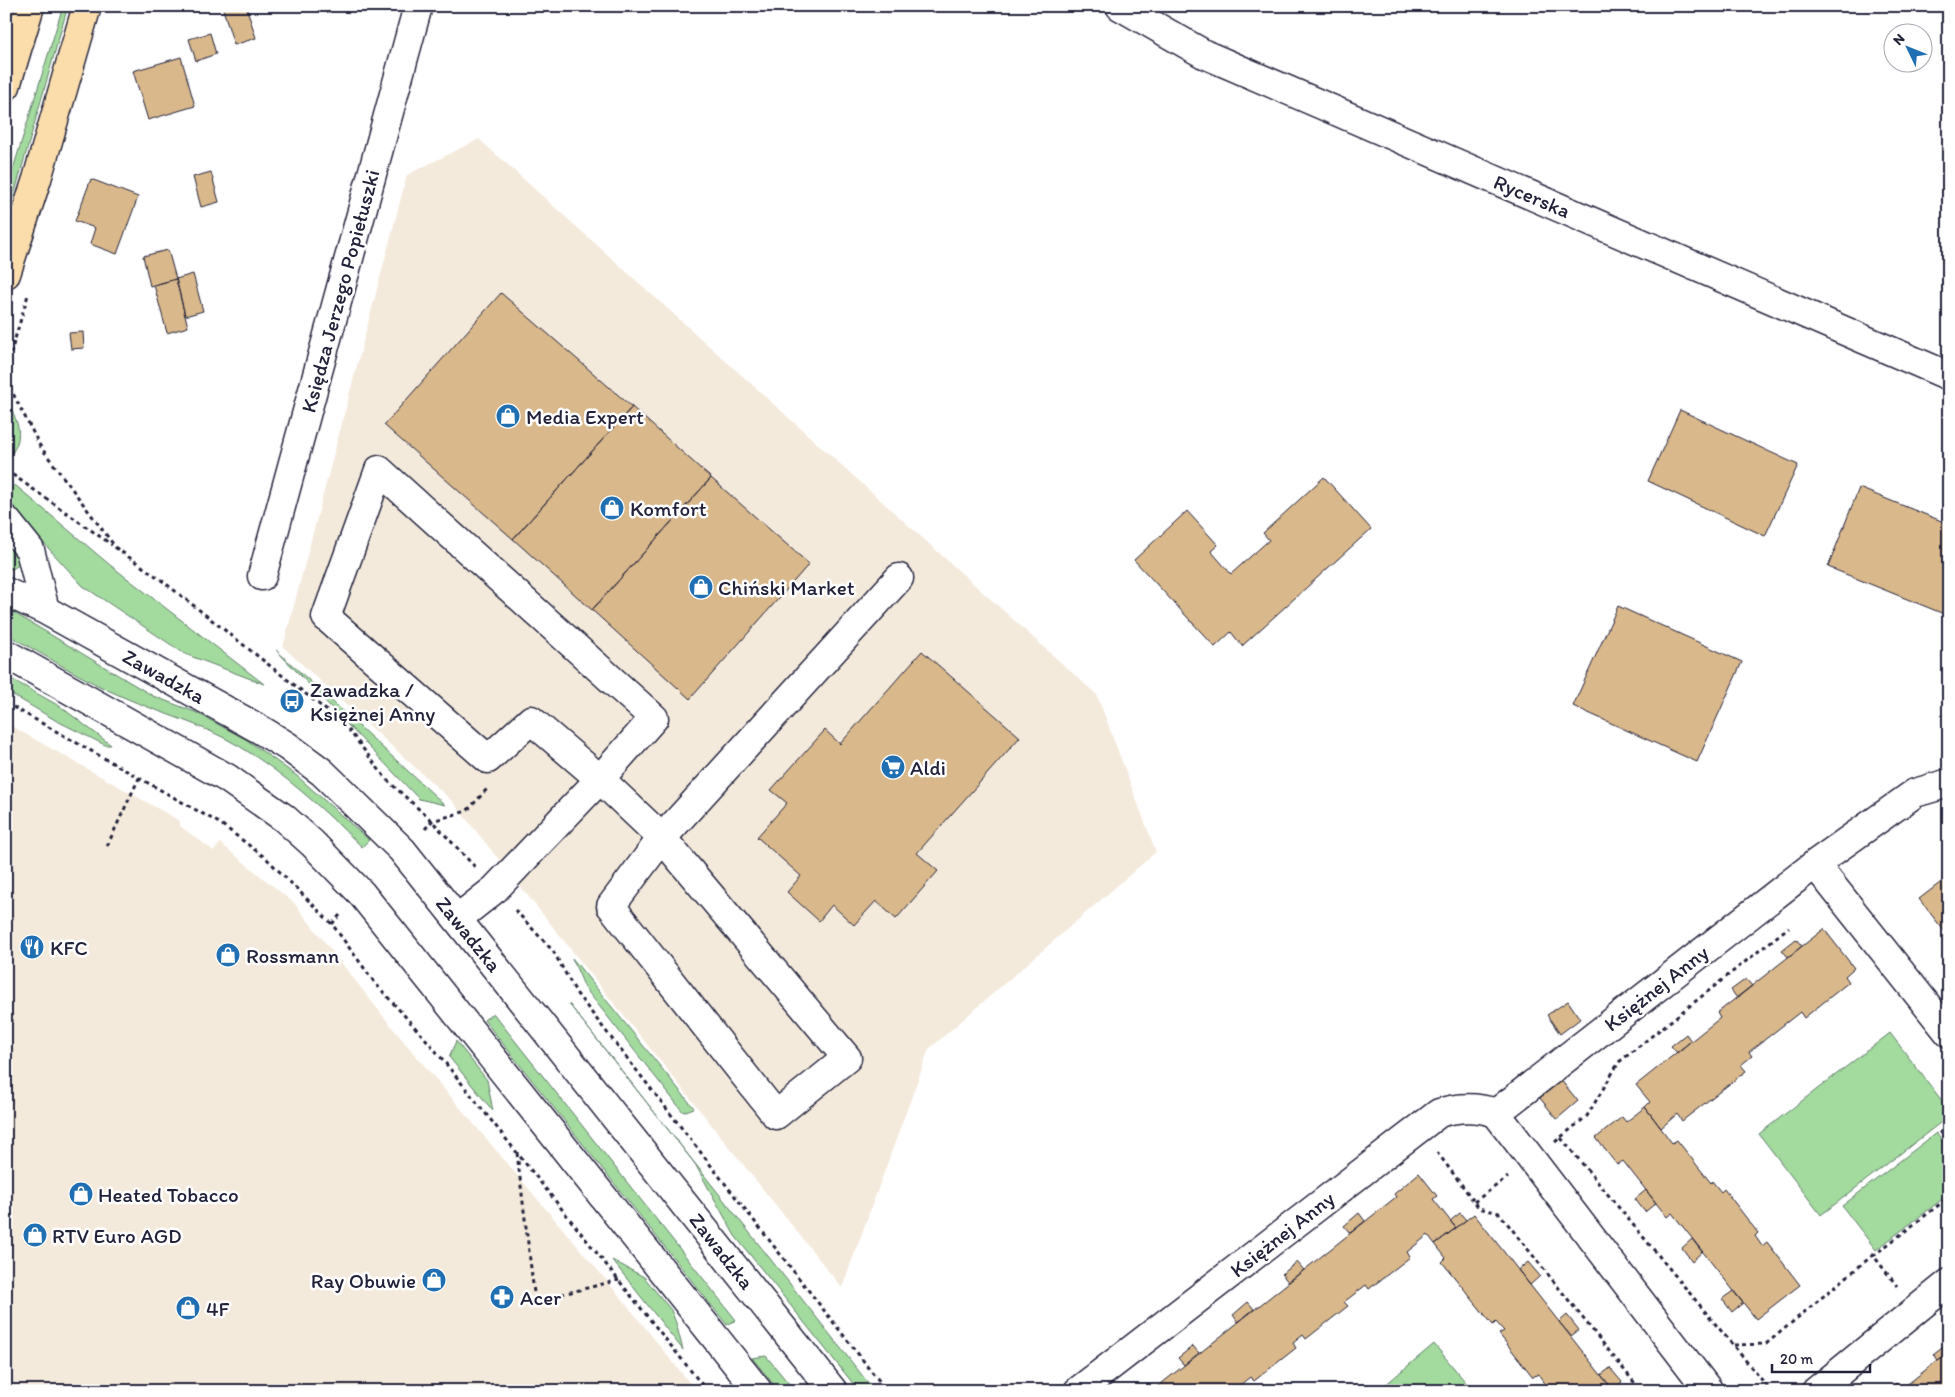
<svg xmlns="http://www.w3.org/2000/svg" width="1955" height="1397" font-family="Itim,sans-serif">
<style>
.built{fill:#f4eadc}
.green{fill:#a3da9e;stroke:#627e6c}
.building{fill:#d9b88b;stroke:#22223b}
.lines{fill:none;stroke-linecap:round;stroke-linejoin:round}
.minor-casing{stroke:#22223b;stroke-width:31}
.major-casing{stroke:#22223b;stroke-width:31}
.path{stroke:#22223b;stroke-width:3;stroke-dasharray:4 4;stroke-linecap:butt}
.minor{stroke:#fff;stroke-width:28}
.major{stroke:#faddab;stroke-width:28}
.labels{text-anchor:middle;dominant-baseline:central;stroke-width:5;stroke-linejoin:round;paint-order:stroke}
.street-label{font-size:21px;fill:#22223b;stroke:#fff}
.poi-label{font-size:21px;fill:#22223b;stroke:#fff;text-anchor:start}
</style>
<rect width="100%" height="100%" fill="#fff"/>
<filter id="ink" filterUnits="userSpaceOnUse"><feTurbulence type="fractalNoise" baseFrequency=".02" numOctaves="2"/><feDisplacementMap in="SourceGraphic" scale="10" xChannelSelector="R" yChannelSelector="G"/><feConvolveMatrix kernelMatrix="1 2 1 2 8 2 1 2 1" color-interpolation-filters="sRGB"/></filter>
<g filter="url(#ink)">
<path class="built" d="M479,139l618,556 59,157 -227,197 -87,239 -390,-487 -169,-154 124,-472z
M6,723l174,98v5l34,25 6,-8 74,60 101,128 228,269 73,91h-690z"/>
<path class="green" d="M63,6h5l-62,217v-31z
M6,399c12,22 21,40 0,61z
M15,485l95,80 154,119 -79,-30 -102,-68 -77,-84v-10z
M6,539l14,17 -1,9 -7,4 -6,-2z
M6,608l147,88 42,16 52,28 50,36 72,64 -7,7c-38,-37 -78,-74 -123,-101 -37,-22 -77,-32 -116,-49 -40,-17 -78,-42 -117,-63z
M276,650l169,155 -26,-6z
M6,676l55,31 50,38h-6l-50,-25 -49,-29z
M572,958l122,150 -11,4 -98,-124z
M569,1004l300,380 5,7h-15l-124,-155 -40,-72z
M493,1013l243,307 -9,5 -243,-305z
M1890,1033l59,77v6l-128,99 -62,-81z
M456,1041l31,39 6,31 -44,-54z
M1936,1133l13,16v45l-73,56 -34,-44z
M612,1260l32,17 27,33 5,13 7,27z
M1434,1344l39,47h-95z
M766,1356l29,35h-16l-27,-33z"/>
<path class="building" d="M222,6h24l10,32 -22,7z
M210,33l6,21 -20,7 -7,-22z
M181,57l14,49 -47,14 -15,-49z
M211,172l8,30 -18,5 -8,-30z
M91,179l47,18 -21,57 -27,-10 5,-16 -20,-7z
M168,250l8,29 -26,7 -7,-30z
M193,274l10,37 -18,5 -9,-37z
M176,279l12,48 -21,6 -13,-48z
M501,293l131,114 -119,132 -129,-114z
M83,332l1,16 -13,1 -2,-16z
M632,407l79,71 -119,132 -79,-71z
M1680,410l118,55 -33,71 -117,-55z
M1324,477l47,52 -129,117 -11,-14 -16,15 -81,-87 53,-49 31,34 -7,6 20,23 38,-34 -6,-7z
M711,478l98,86 -119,135 -98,-89z
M1859,488l90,36v92l-121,-49z
M1618,606l124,56 -45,100 -124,-56z
M922,651l98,86 -103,116 21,18 -42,48 -20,-18 -22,24 -22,-20 -13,16 -32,-29 14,-16 -44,-39 30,-34 -16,-13 54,-60 15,14z
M1949,876v61l-30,-38z
M1824,929l30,39 -9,8 4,6 -45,36 -4,-6 -51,40 3,4 -11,9 5,6 -64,50 -5,-7 -16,14 -16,-21 5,-5 -14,-17 84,-67 -3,-5z
M1796,939l6,7 -14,11 -6,-7z
M1746,979l6,7 -15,12 -6,-8z
M1568,1001l12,18 -20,15 -13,-19z
M1686,1034l5,7 -14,12 -6,-7z
M1560,1079l18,22 -21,18 -18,-22z
M1645,1107l27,36 5,-3 34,43 1,-2 9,11 3,-3 34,44 -3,3 7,10 5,-4 33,43 -44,34 -84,-106 -5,4 -44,-56 -6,4 -21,-27 26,-21 4,5z
M1419,1173l18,23 -4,3 23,29 -21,16 -7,-9 -21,17 3,5 -41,32 -3,-4 -22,17 4,4 -42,33 -3,-4 -10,8 3,5 -42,33 -4,-4 -10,8 4,5 -1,1h-91l244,-194 -2,-3z
M1646,1190l10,13 -11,9 -10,-13z
M1359,1213l6,8 -15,12 -6,-7z
M1460,1213l6,7 -10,8 -6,-7z
M1474,1214l127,161 13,16h-70l-2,-3 4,-3 -8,-11 -5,3 -34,-43 5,-3 -8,-9 -3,3 -51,-63 4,-4 -11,-14z
M1692,1239l10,13 -10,9 -10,-13z
M1297,1262l7,8 -16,12 -6,-8z
M1528,1262l12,14 -10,9 -12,-15z
M1733,1291l10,12 -11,9 -10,-13z
M1248,1302l6,7 -16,13 -5,-7z
M1567,1315l12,15 -8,6 -12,-14z
M1946,1344l3,2v6l-11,8 -5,-6z
M1193,1346l6,7 -15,12 -6,-7z
M1949,1352v39h-50l39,-31z
M1610,1368l12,14 -9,7 -12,-14z
M1896,1383l5,6 -2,2h-12z"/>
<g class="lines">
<defs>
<path id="minor" d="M1120,6l84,48 745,322
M6,520l24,30 15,60
M262,576l156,-570
M6,592l39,18 216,120 26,16 35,26 80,78 431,541
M6,654l221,124 57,40 28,25 49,50 397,498
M1815,864l100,-71 34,-10
M457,919l38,-30 105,-110 54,-61 -275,-248 -53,147 162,142 43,-39 69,59 62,59 185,220 -71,57 -165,-209 51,-68 237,-260
M1496,1113l319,-249 134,169
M1078,1391l361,-278c19,-6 37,-7 57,0l213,278
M1816,1391l133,-108"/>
<path id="major" d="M6,86l24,-80
M6,274l31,-95 50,-173"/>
</defs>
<use href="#minor" class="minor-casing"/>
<use href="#major" class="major-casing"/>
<path class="path" d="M6,369l22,-74
M6,380l34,66 76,102 44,31 185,146 42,55 45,41 43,46
M6,470l106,75
M6,703l215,121 46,35 65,65 43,59 56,62 276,346
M425,829l7,-8 35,-10 20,-22
M107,846l32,-68
M515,910l38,41 24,43 310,397
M332,924l8,-9
M1940,1131l9,11
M1561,1138l210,253
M1555,1142l32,-26 32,-54 170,-135
M1437,1152l42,56 20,5 142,178
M517,1153l18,148 84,-21
M1474,1202l34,-25
M1873,1256l76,-59
M1734,1345l32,-1 107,-89 24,31"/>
<use href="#minor" class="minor"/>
<use href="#major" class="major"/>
</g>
</g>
<defs>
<symbol id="shop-disc" viewBox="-11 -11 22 22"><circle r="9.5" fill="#1f6fb2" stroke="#fff"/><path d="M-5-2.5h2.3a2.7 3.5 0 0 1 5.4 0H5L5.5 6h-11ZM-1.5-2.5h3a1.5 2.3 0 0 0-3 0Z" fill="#fff"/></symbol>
<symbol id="bus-disc" viewBox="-11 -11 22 22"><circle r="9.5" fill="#1f6fb2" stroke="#fff"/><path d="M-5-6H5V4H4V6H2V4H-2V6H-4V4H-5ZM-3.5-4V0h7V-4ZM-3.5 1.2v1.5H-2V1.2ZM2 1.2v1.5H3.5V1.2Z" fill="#fff"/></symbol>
<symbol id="supermarket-disc" viewBox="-11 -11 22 22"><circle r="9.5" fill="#1f6fb2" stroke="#fff"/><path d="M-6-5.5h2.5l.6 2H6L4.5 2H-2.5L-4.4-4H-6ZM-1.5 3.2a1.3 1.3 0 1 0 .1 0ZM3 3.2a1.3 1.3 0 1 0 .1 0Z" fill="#fff"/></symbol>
<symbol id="restaurant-disc" viewBox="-11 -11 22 22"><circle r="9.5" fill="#1f6fb2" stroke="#fff"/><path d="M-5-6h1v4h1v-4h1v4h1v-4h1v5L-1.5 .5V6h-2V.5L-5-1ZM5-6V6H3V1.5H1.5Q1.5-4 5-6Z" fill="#fff"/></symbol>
<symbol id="pharmacy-disc" viewBox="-11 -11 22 22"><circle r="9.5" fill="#1f6fb2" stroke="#fff"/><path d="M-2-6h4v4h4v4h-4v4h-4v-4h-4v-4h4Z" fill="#fff"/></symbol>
</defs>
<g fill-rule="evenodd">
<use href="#shop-disc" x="494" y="402" width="28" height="28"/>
<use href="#shop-disc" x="598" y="494" width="28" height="28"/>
<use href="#shop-disc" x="687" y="573" width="28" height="28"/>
<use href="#bus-disc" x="278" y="687" width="28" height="28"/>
<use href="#supermarket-disc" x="879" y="753" width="28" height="28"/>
<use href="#restaurant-disc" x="18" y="933" width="28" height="28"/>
<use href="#shop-disc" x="214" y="941" width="28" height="28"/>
<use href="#shop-disc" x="67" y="1180" width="28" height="28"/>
<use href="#shop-disc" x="21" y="1221" width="28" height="28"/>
<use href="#shop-disc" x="420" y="1266" width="28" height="28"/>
<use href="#pharmacy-disc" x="488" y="1283" width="28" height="28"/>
<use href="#shop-disc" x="174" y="1294" width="28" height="28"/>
</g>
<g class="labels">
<g class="street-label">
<text transform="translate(1532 196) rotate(23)">Rycerska</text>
<text transform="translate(340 291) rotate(-75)">Księdza Jerzego Popiełuszki</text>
<text transform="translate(164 676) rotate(29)">Zawadzka</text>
<text transform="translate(469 934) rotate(51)">Zawadzka</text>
<text transform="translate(1656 988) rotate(-38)">Księżnej Anny</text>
<text transform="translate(1282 1234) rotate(-38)">Księżnej Anny</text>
<text transform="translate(722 1251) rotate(52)">Zawadzka</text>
</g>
<g class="poi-label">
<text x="526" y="416">Media Expert</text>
<text x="630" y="508">Komfort</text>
<text x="718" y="587">Chiński Market</text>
<text x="310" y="689">Zawadzka /<tspan x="310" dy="24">Księżnej Anny</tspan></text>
<text x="910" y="767">Aldi</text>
<text x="50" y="947">KFC</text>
<text x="246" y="955">Rossmann</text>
<text x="98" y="1194">Heated Tobacco</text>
<text x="52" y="1235">RTV Euro AGD</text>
<text x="416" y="1280" text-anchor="end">Ray Obuwie</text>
<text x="520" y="1297">Acer</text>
<text x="206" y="1308">4F</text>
</g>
</g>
<rect width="1955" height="1397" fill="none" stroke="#fff" stroke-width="25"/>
<rect x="12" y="12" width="1930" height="1372" fill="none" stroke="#22223b" stroke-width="2" filter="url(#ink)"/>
<g transform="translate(1908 48) rotate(313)"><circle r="24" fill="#ffffff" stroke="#a7a7b1"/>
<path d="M0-4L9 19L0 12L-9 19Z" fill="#1f6fb2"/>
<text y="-8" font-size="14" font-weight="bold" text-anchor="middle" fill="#22223b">N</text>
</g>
<path d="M1772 1364v8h98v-8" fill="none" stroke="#22223b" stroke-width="2.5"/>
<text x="1780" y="1364" font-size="15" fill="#22223b" stroke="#ffffff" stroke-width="4" paint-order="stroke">20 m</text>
</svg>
